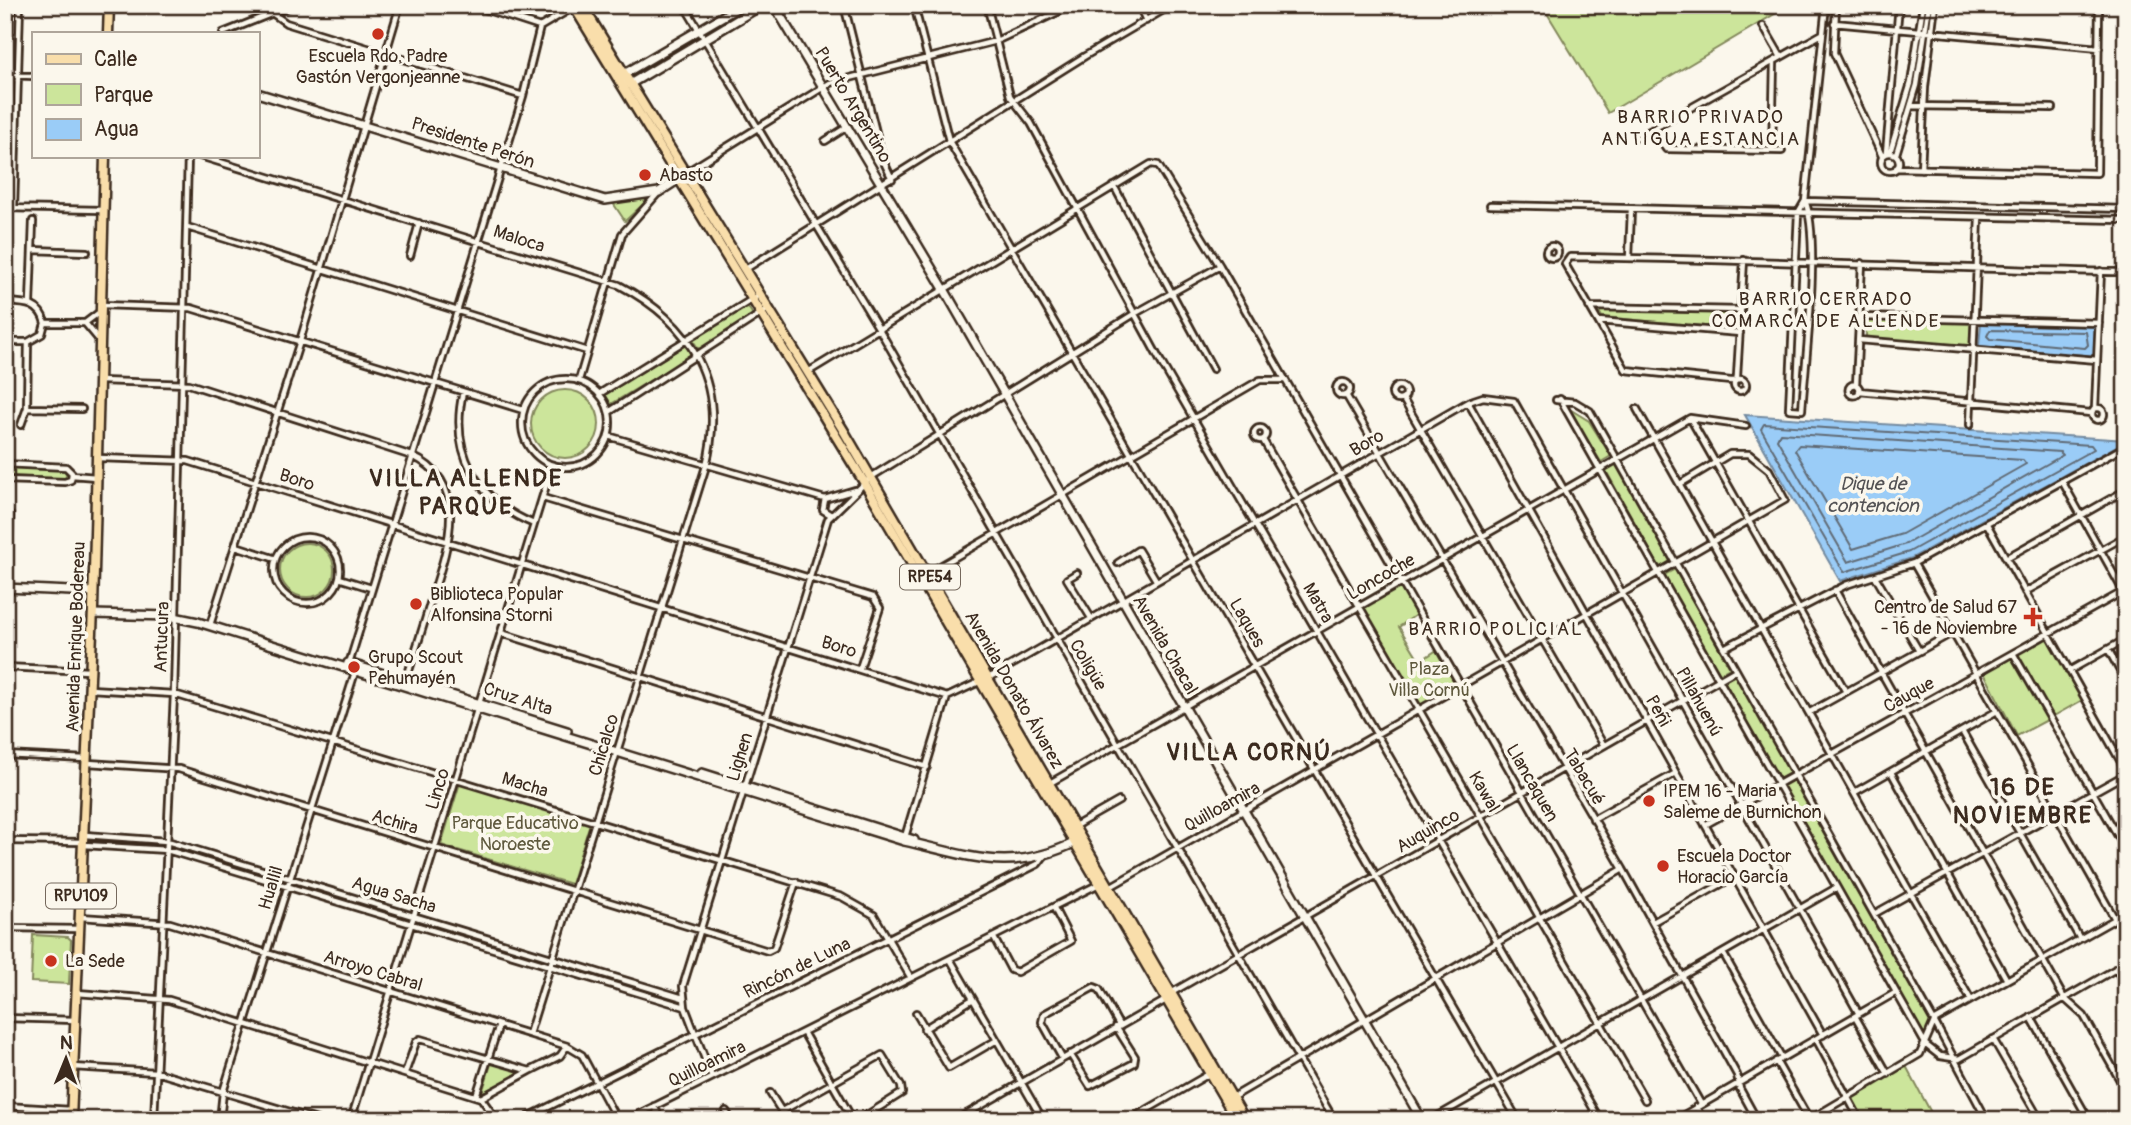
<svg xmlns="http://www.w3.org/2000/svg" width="2131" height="1125" font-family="Pangolin,sans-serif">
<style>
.green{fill:#cce59b;stroke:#84885c;stroke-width:2}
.water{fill:#9accf7;stroke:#748ba0;stroke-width:2}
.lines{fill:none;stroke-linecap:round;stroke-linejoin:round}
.shore{stroke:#616b75;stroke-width:2}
.minor-casing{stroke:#3b2a1e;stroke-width:10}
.secondary-casing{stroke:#3b2a1e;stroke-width:12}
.primary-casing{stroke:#3b2a1e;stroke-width:13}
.minor{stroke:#fbf7ec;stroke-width:4.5}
.secondary{stroke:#fbf7ec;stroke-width:7}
.primary{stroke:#f9deab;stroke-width:8}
.poi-dot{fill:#c8321e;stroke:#fbf7ec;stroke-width:2.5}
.labels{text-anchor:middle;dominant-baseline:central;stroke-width:7;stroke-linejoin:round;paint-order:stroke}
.shield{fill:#fbf7ec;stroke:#75685c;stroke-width:2}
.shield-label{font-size:16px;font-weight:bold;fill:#3b2a1e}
.poi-label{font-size:18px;fill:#3b2a1e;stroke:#fbf7ec;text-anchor:start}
.street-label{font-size:18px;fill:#3b2a1e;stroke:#fbf7ec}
.park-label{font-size:18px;fill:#5f593d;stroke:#fbf7ec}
.neighbourhood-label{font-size:19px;letter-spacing:2px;fill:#3b2a1e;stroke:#fbf7ec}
.water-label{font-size:19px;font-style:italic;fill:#535254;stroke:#fbf7ec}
.district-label{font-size:24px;font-weight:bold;letter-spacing:2px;fill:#3b2a1e;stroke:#fbf7ec}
</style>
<rect width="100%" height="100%" fill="#fbf7ec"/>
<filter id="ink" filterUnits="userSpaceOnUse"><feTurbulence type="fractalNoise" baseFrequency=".0143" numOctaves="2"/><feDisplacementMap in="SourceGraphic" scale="14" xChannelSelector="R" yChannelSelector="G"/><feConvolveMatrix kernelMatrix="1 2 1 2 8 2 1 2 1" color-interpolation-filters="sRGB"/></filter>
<g filter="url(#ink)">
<path class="green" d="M1542,5h248l-182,108z
M699,33l4,7 -70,40 -4,-5z
M653,195l-28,26 -14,-21z
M747,305l6,10 -53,36 -8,-12z
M1598,310l141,2 -1,17 -136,-12z
M1866,321l108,2 -2,23 -106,-8z
M686,345l6,10 -81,49 -6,-10z
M531 424a34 34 0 1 1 68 0a34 34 0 1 1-68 0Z
M1568,408l21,13 22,35 -10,6z
M1616,463l55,99 -11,6 -55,-99z
M9,466l55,3 3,7 -4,3 -54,-3z
M280 570a27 27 0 1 1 54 0a27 27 0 1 1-54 0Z
M1675,569l55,99 -11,6 -55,-99z
M1400,585l17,29 -18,13 21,34 17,-11 21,36 -36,21 -59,-101z
M2048,636l36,63 -32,18 -36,-63z
M2010,656l39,63 -32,17 -34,-65z
M1735,675l55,98 -11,6 -55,-98z
M1792,778l138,243 -5,15 -143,-252z
M460,783l130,40 -19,61 -130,-39z
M33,935l35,2 3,3 -2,44 -38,-2z
M492,1061l32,10 -42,22z
M1906,1066l29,54h-72l-12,-23z"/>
<path class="water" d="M1981,323l115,2 -1,31 -116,-10z
M1745,415l381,25v1l-214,117 -72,23z"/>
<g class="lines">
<path class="shore" d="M1990,330l96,2 2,13 -3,3 -95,-9 -3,-3z
M1764,424l327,21 3,4 -185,103 -65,20 -83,-143z
M1780,433l280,19 3,3 -157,89 -58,18 -71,-123z
M1799,445l224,15 3,4 -124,70 -49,15 -58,-99z"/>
<defs>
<path id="minor" d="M472,5l68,22
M684,5l195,324 455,791
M844,5l39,155 9,19
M914,5l35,136 569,979
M987,5l23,91 21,27 131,241 438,756
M1139,5l7,16
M1836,5l-2,48 48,103
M109,8l11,-3
M272,13l14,10 237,73
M1834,23l265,25
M1763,26l18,31
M540,27l34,-20
M223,33l70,-28
M5,75l28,1
M1912,106l141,2
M1653,129l13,20 116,2
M1637,138l185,-104
M825,141l22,-14
M1772,151l2,-89
M1890,152l21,-69 12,-78
M1881 162a9 9 0 1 1 18 0a9 9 0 1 1-18 0Z
M1886,153l13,-148
M1896,154l21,-69 12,-80
M200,156l419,129c73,38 108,98 87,181l-177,568
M1896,168l201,5 2,-168
M1921,169l4,-82 10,-82
M685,173l145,-90 166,-42 77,-36
M1114,186l99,183
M1805,201c16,37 0,163 -3,209l-13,-1 9,-196 7,-12 21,-196
M1805,201l321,8
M1490,205l631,15
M5,208l97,2
M14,208l6,-203
M187,227l400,124
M1546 252a6 6 0 1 1 12 0a6 6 0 1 1-12 0Z
M32,250l55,2
M410,256l9,-33
M1629,258l2,-48
M1744,260l-7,116 -1,5h-5l-105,-11 -61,-106 5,-7c185,2 370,12 555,15
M744,270l341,-214 87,-51
M5,302c18,1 35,0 40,21
M30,304l3,-83
M102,305l89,3 332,102
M1589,307l152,3
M1861,317l238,6
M1598,321l142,12
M85,323l15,18
M1859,340l238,20
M5,342h23
M808,372l343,-208 7,1 62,101 481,838
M522 423a44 44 0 1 1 88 0a44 44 0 1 1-88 0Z
M1734 385a6 6 0 1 1 12 0a6 6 0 1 1-12 0Z
M579,380l43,-146 37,-42
M100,381l89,3 223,72c61,27 34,97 19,144 -8,28 -17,55 -26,83
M1336 389a7 7 0 1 1 14 0a7 7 0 1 1-14 0Z
M1848.5 390a5.5 5.5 0 1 1 11 0a5.5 5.5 0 1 1-11 0Z
M1856,385l6,-122
M1392 393a7 7 0 1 1 14 0a7 7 0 1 1-14 0Z
M1859,391l232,22
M463,392c-14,60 14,109 71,132
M599,394l160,-99
M1346,395l277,474 114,206 3,14 17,31
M1403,399l200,345
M1560,399l366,646 14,11 19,3 167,-96
M1556,400l19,2 15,9 344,610 53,99
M1468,402l355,633
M2092 414a6 6 0 1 1 12 0a6 6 0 1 1-12 0Z
M27,408l55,1
M2095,408l6,-137
M1637,409l334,591
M609,412l159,-103
M1690,418l156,274
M21,425l6,-17 1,-66 14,-8 3,-11h40l16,-12
M1970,425l9,-207
M1254 434a6 6 0 1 1 12 0a6 6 0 1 1-12 0Z
M608,436l217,63
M1263,440l382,660
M98,458l90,3 759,236 47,-22 474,-273 15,-5 31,4 345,613
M5,464l61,3 6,6 -1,7 -6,2 -60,-2
M72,475l24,2
M6,480l1,-16
M2062,481l64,115
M543,498l330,99 7,11 -20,60
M831,515l-8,-5 2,-11 30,-9
M1987,524l139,247
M274 570a33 33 0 1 1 66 0a33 33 0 1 1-66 0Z
M236,546l40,13
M2006,558l120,-68
M1118,563l20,-13 18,30
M1914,564l201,355
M928,573l332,-193h24
M1077,573l-10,6 24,39
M1875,576l44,75
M339,578l32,10
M1835,590l229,408 20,18 42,75
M2025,592l101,-56
M5,625l5,-110
M210,625l90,-284 100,-336
M501,633l426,134
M1724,648l122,-63 68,-22 212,-117
M2108,649l18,33
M2013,653l113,197
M349,664l174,-568 17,-69
M5,667l84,4
M2069,671l57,-32
M90,689l84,5 668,203 32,18 37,63
M1810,712l142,-79
M1962,731l118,208
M5,755l81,4
M88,763l91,6 589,182 6,-3 22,-66
M1891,772l116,208
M1050,783l640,-365 56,8
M1855,792l142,-81
M1593,819l83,-46
M1705,825l421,-235
M1075,826l44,-25
M85,835l82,6 516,157
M905,837l42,-140
M5,841l78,1
M84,845l83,5 518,157
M1110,887l675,-387 -16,-30 -20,-16h-19l-50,30
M1874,914l252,-140
M80,917l90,6 397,123 15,9 35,65
M1653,922l81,-45
M5,928l73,1
M994,938l17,32 6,2 54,-31 -17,-33
M1723,953l59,105
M950,959l93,161
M2116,968l10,18
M77,993l92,7 312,98 49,-27
M1171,993l565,-323
M916,1013l33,55 48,-28
M1855,1016l33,58
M2031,1017l58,103
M5,1018l70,2
M1934,1021l192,-108
M924,1029l49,-30
M803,1032l50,88
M1816,1039l44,81
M1993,1039l47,81
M1070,1054l20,32 44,-23 1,-6 -19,-30
M1062,1058l-20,-36 2,-8 50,-27 5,2 20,36
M1776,1061l33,58
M73,1067l83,5 161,48
M405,1073l11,-31 4,-3 110,32 30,-15 7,-10
M712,1077l-27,-70 -2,-21 145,-467 43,-42 263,-163 86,-48
M770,1093l17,27
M476,1096l23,-71
M1233,1097l390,-228
M481,1098l16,22
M5,1106l66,4
M654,1106l7,14
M1696,1107l7,13
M726,1111l5,9
M782,1111l100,-56 19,31 1,7 -43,27
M154,1120l20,-426 14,-538
M220,1120l3,-28 133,-423
M351,1120l201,-654
M522,1120l516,-256 6,-8
M627,1120l472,-236
M956,1120l210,-120
M1129,1120l80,-46
M1431,1120l405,-232
M1675,1120l220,-127
M1809,1120l111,-66 14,-32"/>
<path id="secondary" d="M774,5l170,284 478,831
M618,77l12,7 132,-79
M625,77l-1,-3 118,-69
M257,93l348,107 54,-8 20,-13
M5,588l88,4
M93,614l76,2 29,6 706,219c68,15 106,34 174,0
M348,663l219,68
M702,773l212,67"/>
<path id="primary" d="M573,5l291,477 373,638
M582,5l263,428 400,687
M108,33l1,-28
M71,1120l22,-511 12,-453"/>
</defs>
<use href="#minor" class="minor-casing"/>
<use href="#secondary" class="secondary-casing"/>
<use href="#primary" class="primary-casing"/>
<use href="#minor" class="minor"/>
<use href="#secondary" class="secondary"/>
<use href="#primary" class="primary"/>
</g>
</g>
<g class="poi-dot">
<circle cx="378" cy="34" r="7"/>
<circle cx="645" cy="175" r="7"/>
<circle cx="416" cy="604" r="7"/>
<path d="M2029.5 606.5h7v7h7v7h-7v7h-7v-7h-7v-7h7z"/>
<circle cx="354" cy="667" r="7"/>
<circle cx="1649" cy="801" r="7"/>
<circle cx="1663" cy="866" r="7"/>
<circle cx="51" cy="961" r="7"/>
</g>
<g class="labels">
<g class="shield">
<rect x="900" y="564.5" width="60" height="25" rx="5"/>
<rect x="46" y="883.5" width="70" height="25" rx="5"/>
</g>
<g class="shield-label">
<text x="930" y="577">RPE54</text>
<text x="81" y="896">RPU109</text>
</g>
<g class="poi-label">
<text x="378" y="56" text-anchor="middle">Escuela Rdo. Padre<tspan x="378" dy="21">Gastón Vergonjeanne</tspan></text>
<text x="659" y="175">Abasto</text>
<text x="430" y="594">Biblioteca Popular<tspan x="430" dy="21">Alfonsina Storni</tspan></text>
<text x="2017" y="607" text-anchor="end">Centro de Salud 67<tspan x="2017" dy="21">- 16 de Noviembre</tspan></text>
<text x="368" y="657">Grupo Scout<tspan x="368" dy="21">Pehumayén</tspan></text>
<text x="1663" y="791">IPEM 16 - Maria<tspan x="1663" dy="21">Saleme de Burnichon</tspan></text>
<text x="1677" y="856">Escuela Doctor<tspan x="1677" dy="21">Horacio García</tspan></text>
<text x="65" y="961">La Sede</text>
</g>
<g class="street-label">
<text transform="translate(853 105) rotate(59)">Puerto Argentino</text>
<text transform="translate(473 143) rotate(18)">Presidente Perón</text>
<text transform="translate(519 239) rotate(18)">Maloca</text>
<text transform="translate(1367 443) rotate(-30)">Boro</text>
<text transform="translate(297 480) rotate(18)">Boro</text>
<text transform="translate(1381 577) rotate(-30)">Loncoche</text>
<text transform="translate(1318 603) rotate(60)">Matra</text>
<text transform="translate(1247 623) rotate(60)">Laques</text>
<text transform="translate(76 637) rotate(-88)">Avenida Enrique Bodereau</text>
<text transform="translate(162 637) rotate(-88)">Antucura</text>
<text transform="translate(1165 645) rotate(60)">Avenida Chacal</text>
<text transform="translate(839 647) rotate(17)">Boro</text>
<text transform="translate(1088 665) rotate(60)">Coligüe</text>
<text transform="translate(1014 690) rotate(60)">Avenida Donato Álvarez</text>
<text transform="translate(1909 695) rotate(-29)">Cauque</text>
<text transform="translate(518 699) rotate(18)">Cruz Alta</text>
<text transform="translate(1699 702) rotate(61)">Pillahuenú</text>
<text transform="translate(1658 711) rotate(61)">Peñi</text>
<text transform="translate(604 745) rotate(-73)">Chicalco</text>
<text transform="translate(740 757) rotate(-73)">Lighen</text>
<text transform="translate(1584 777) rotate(59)">Tabacué</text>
<text transform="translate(1532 783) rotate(60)">Llancaquen</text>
<text transform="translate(525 785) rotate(17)">Macha</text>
<text transform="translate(438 789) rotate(-73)">Linco</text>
<text transform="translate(1484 792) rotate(60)">Kawal</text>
<text transform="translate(1222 807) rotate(-29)">Quilloamira</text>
<text transform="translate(395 822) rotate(17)">Achira</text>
<text transform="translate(1428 831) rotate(-30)">Auquinco</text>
<text transform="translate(271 888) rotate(-73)">Huallil</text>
<text transform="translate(394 895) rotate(17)">Agua Sacha</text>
<text transform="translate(797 968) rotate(-26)">Rincón de Luna</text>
<text transform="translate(373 971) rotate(17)">Arroyo Cabral</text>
<text transform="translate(707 1064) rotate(-26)">Quilloamira</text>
</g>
<g class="park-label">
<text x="1429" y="669">Plaza<tspan x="1429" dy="21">Villa Cornú</tspan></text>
<text x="515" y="823">Parque Educativo<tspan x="515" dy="21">Noroeste</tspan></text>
</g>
<g class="neighbourhood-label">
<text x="1701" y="117">BARRIO PRIVADO<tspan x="1701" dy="22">ANTIGUA ESTANCIA</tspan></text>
<text x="1826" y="299">BARRIO CERRADO<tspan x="1826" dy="22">COMARCA DE ALLENDE</tspan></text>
<text x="1496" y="629">BARRIO POLICIAL</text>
</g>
<g class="water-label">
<text x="1873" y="484">Dique de<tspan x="1873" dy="22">contencion</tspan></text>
</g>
<g class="district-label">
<text x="466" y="478">VILLA ALLENDE<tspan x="466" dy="28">PARQUE</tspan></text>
<text x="1249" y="752">VILLA CORNÚ</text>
<text x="2023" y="787">16 DE<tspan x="2023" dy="28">NOVIEMBRE</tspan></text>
</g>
</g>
<rect width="2131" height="1125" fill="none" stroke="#fbf7ec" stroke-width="28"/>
<rect x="14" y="14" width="2103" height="1097" fill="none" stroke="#3b2a1e" stroke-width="2.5" filter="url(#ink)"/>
<rect x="32" y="32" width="228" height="126" fill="#fbf7ec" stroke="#aea59a" stroke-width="2"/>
<rect x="46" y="54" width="35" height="10" fill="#f9deab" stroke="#aea59a" stroke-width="2"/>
<text x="94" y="66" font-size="21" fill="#3b2a1e">Calle</text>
<rect x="46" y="84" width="35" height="21" fill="#cce59b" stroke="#aea59a" stroke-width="2"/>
<text x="94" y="102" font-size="21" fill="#3b2a1e">Parque</text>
<rect x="46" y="119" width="35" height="21" fill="#9accf7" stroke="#aea59a" stroke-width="2"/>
<text x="94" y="136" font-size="21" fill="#3b2a1e">Agua</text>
<g transform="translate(66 1059) rotate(1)" stroke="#fbf7ec" stroke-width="5" paint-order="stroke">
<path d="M0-5L12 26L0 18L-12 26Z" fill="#3b2a1e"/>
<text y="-10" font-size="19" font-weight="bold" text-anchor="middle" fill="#3b2a1e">N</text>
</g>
</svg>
